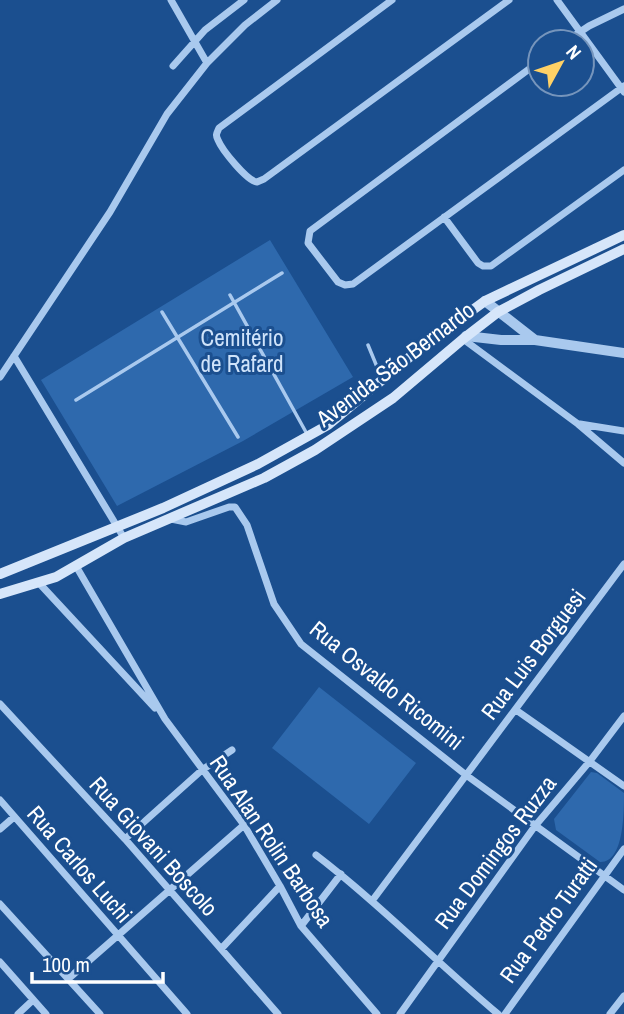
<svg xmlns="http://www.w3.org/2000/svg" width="624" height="1014" font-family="'Archivo Narrow',sans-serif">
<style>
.green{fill:#2e69ad}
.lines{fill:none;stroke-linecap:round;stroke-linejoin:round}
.service{stroke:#a9c9ee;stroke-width:3.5}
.minor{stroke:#a9c9ee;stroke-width:7}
.tertiary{stroke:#a9c9ee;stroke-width:10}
.secondary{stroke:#d6e6fa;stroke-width:10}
.labels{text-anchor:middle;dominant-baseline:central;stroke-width:6;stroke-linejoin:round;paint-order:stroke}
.park-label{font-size:23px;fill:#cfe3fa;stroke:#1b4f8f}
.street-label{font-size:23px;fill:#fff;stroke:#1b4f8f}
</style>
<rect width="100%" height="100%" fill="#1b4f8f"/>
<path class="green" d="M270,240l83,137 -110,64 -126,65 -76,-126z
M319,687l97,76 -47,61 -97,-76z
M591,772l6,1 27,20c0,20 0,70 -24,69l-44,-32 -2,-11z"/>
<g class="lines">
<path class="service" d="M230,295l77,139
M162,312l76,125
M368,345l14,34
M76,400l206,-127"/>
<path class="minor" d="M171,0l36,63
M392,0l-173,128c-2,5 -4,6 -1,12 4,10 29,41 39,42l7,-3 245,-179
M557,0l67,92
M565,42l24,-16 35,-17
M540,61l-230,170 -2,12 30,39 7,3 8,-1 271,-198
M173,66l32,-36 39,-30
M444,217l34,46 5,3h8l133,-96
M463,339l115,85 46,39
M14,356l110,182
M0,377l110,-165 57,-98 40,-51 38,-38 32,-25
M580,424l44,7
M171,519l15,3 43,-15h6l12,18 27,79 27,40 165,131 158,115
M76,566l89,153 79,106 36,61 21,40 76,88
M39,583l116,125
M0,704l125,135 153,175
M516,710l108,76
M0,800l187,214
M0,829l14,-12
M125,839l77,-69 30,-20
M316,855c64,49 120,107 182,159
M372,901l252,-337
M0,904l100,110
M301,926l40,-52
M221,949l59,-63
M0,962l46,52
M68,979l176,-154
M18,1014l15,-14
M400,1014l135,-188 55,-65 34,-45
M505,1014l119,-165
M610,1014l14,-18"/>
<path class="tertiary" d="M485,301l50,39
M466,336l35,4h34l89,13"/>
<path class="secondary" d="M0,574l163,-66 95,-44 70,-39 95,-79 62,-45 139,-66
M0,594l56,-17 68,-39 140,-60 51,-28 78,-52 70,-59 35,-27 41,-22 85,-41"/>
</g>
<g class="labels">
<g class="park-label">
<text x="242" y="337">Cemitério<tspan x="242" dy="26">de Rafard</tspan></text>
</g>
<g class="street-label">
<text transform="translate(395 364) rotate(-37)">Avenida São Bernardo</text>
<text transform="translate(533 654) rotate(-53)">Rua Luis Borguesi</text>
<text transform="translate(387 685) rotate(39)">Rua Osvaldo Ricomini</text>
<text transform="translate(272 841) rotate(56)">Rua Alan Rolin Barbosa</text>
<text transform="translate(154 846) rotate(48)">Rua Giovani Boscolo</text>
<text transform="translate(495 852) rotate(-53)">Rua Domingos Ruzza</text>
<text transform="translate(80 864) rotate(49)">Rua Carlos Luchi</text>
<text transform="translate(548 920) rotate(-54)">Rua Pedro Turatti</text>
</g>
</g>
<g transform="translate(561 63) rotate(50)"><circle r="33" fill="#1b4f8f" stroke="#7695bc" stroke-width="2"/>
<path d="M0-5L12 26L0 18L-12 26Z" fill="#ffd166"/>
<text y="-10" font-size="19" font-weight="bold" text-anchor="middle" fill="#ffffff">N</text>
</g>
<path d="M32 972v10h131v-10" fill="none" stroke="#ffffff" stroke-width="3.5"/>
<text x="42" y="972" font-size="21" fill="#ffffff" stroke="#1b4f8f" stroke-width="5" paint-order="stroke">100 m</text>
</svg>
